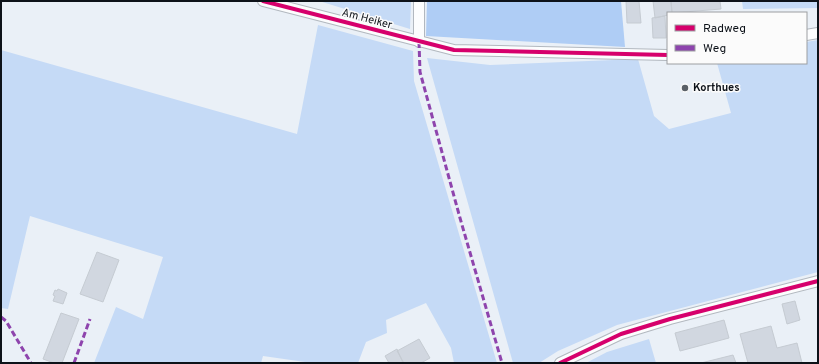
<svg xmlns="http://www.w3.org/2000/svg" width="819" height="364" font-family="Overpass,sans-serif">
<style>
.green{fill:#c5daf6}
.forest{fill:#afcdf5}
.building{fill:#d1d7e0;stroke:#c5cbd2}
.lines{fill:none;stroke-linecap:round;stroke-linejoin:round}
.street-casing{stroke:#b2b8bf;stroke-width:12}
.street{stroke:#fcfdfe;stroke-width:10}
.quiet{stroke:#8e44ad;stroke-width:3;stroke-dasharray:6 3;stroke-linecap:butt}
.cycleway-casing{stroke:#fbfbfb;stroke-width:6}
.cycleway{stroke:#d6006c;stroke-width:4}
.poi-dot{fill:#5a6067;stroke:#fbfbfb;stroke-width:1.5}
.labels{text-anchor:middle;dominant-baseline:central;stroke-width:3;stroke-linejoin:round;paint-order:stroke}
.street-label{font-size:11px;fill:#0d1219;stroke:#fbfbfb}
.poi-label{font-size:11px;font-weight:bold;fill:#0d1219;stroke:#fbfbfb;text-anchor:start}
</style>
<rect width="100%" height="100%" fill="#eaf0f7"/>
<path class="green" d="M319,1h92l-1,28z
M742,1h76v7l-75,1z
M318,25l95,26 1,30 83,282h-43l-3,-15 -25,-45 -40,17 1,13 -21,9 -8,21h-46l-49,-7 -2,7h-167l22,-56 27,12 20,-62 -133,-41 -22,93 -7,-1v-258l296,84z
M818,40v232l-201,53 -59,26 -19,12h-26l-86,-305 63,7 148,-6 16,57 15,13 62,-16 -14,-50h89v-21z
M649,339l7,24h-70l21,-11z"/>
<path class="forest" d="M427,1h194l4,46 -199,-11z"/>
<path class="building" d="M626,1h13l2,22h-14z
M653,1h18l1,12h-4v2l-13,3z
M671,1h49l1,8 -49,4z
M665,16l1,22h-13l-1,-20z
M97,252l22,8 -16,42 -23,-8z
M58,289l9,4 -4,11 -10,-3 2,-5 -2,-1 2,-5 2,1z
M795,301l5,19 -13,4 -5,-20z
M61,313l18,6 -17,44h-8l-11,-4z
M724,320l5,18 -49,13 -5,-18z
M771,326l6,22 20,-5 5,20h-54l-8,-29z
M419,339l11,19 -9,5h-17l-7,-12z
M397,349l6,14h-14l-4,-7z
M733,355l3,8h-35z"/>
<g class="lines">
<defs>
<path id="street" d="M263,1l191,49 214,5
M806,35l12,-2
M419,42v-41
M560,363l61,-29 49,-15 148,-38"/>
</defs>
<use href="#street" class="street-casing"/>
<use href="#street" class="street"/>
<path class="quiet" d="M419,42l1,30 40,146 42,145
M1,317l5,4 25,42
M74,363l16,-44"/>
<defs>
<path id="cycleway" d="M263,1l191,49 214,5
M560,363l61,-29 49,-15 148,-38"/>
</defs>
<use href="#cycleway" class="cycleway-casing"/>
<use href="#cycleway" class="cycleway"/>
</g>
<circle class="poi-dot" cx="685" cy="88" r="4"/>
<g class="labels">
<g class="street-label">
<text transform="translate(367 19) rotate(15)">Am Heiker</text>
</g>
<g class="poi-label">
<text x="693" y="88">Korthues</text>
</g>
</g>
<rect width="819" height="364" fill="none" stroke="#0d1219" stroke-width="4"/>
<rect x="667" y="12" width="140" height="52" fill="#fbfbfb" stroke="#9c9ea1"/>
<rect x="675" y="25" width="20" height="6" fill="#d6006c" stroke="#9c9ea1"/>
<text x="703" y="32" font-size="12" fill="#0d1219">Radweg</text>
<rect x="675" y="45" width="20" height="6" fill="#8e44ad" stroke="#9c9ea1"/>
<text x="703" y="52" font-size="12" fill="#0d1219">Weg</text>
</svg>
